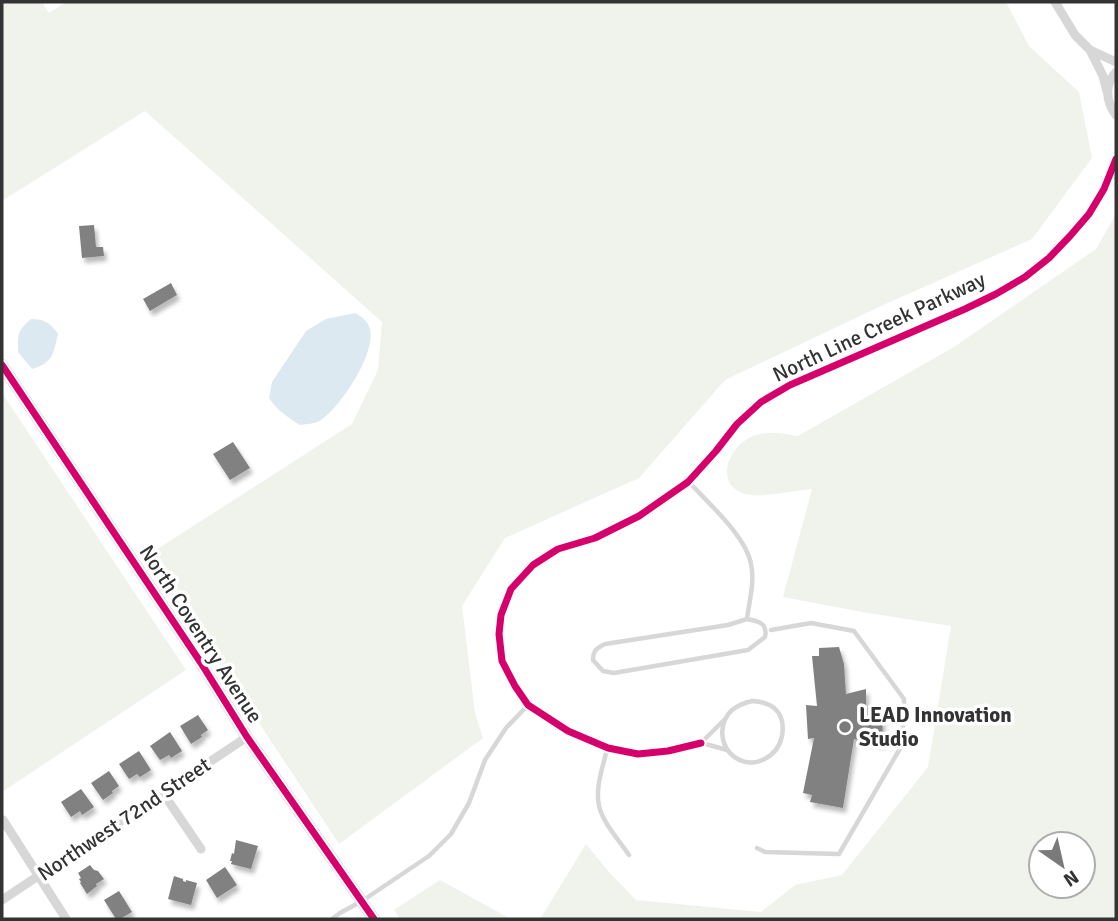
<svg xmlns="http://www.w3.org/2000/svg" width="1118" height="921" font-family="Signika,sans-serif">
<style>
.green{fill:#f0f3ec;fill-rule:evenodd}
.water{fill:#dde9f0}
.building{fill:#818181;filter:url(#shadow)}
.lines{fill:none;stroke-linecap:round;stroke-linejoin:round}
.lane{stroke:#d7d7d7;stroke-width:4.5}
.street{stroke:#d7d7d7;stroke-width:9}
.secondary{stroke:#d0d0d0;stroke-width:12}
.cycleway-casing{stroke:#fff;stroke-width:11}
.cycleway{stroke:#d6006c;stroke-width:7}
.poi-dot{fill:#7a7a7a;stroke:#fff;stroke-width:2.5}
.labels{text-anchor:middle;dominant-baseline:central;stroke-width:7;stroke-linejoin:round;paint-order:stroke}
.street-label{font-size:21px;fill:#333;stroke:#fff}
.poi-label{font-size:21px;font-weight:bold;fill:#333;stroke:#fff;text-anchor:start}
</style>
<defs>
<filter id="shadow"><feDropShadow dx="3" dy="5" stdDeviation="2" flood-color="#0004"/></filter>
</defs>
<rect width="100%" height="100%" fill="#fff"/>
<path class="green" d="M2,2h40l7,11 17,-11h940l23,44 50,46 13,66 -60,81 -151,67 -156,74 -86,98 -134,60 -43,68 13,107 8,25 -144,106 -191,-289 204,-131 26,-54 4,-48 -237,-211 -143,90z
M1116,214v705h-576l46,-75 23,28 27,28 125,12 34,-27 47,-10 86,-108 23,-141 -89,-14 -79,-15 29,-108c-17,1 -45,8 -60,6 -43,-5 -24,-55 8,-61 12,-3 25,0 38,2l156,-89 142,-98zM1041,844h42v42h-42z
M2,393l184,277 -184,122z
M440,880l71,39h-111l-6,-9z"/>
<path class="water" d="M355,313c6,3 13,8 15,16 6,25 -29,77 -49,91 -5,4 -15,4 -21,5 -13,-8 -23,-15 -31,-27l3,-16 34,-51 20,-12z
M31,319c13,0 20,4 27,15 -5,20 -4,28 -26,35l-14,-17c0,-18 -1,-21 13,-33z"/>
<path class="building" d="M94,225l2,22h7l1,9 -22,2 -3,-32z
M171,283l6,12 -27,16 -7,-12z
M233,442l17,26 -20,12 -17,-26z
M839,647l5,17 2,30 20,-5v19l16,-2 1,38 -29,-5 -11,69 -33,-6 2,-7 -9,-2 11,-55 -6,1 -2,-34 11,1 -5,-50h7v-8z
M198,715l10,15 -7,5 1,2 -11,7 -11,-18z
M170,732l12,19 -11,7 -2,-3 -9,5 -10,-14z
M139,751l12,19 -11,7 -3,-3 -8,5 -10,-15z
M109,771l10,15 -7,5 1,2 -10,7 -12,-17z
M81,789l13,18 -12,8 -2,-4 -9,6 -10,-15z
M236,840l22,6 -7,23 -20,-5 1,-3h-2l2,-8 2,1z
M90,865l4,5 4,1 6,8 -8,5 1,2 -10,8 -7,-11 1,-1 -2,-3 2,-1 -3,-5z
M225,867l12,18 -20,13 -11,-18z
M174,876l9,3v2l3,1v-2l11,3 -6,22 -23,-6z
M119,891l13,21 -12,7h-4l-12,-19z"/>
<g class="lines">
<path class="lane" d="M689,482c19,21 57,54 62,82 4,18 -2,38 -4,55
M747,619c11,2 21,4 18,18l-17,13 -134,23 -11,-2 -10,-11c0,-10 4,-12 12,-16l123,-19z
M752,701c21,1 34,12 30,35 -4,20 -27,34 -46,22 -17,-11 -18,-35 -4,-48 6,-5 12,-7 20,-9z
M702,742l21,-21
M702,743l25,7
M607,749c-4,18 -12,38 -8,57 4,17 20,34 30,49
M757,848l8,4 74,2 63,-109 2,-46 -50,-68 -43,-8 -40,7
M332,919l8,-6 22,-12 67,-45 22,-22 18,-31 16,-43 21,-32 22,-23"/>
<path class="street" d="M1055,2l20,33 15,15 26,12
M1090,50l13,26 5,19
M1116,72c-12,13 -10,30 0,43
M701,743l-33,8 -30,3 -30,-6 -40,-17 -40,-26 -13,-19 -13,-25 -3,-27 2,-19 10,-26 22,-24 25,-16 37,-11 44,-22 49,-34 28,-31 21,-27 24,-22 29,-17 175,-76 31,-15 29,-17 24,-19 21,-22 19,-22 15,-25 12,-30
M163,793l38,56
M3,820l63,99
M2,900l245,-163"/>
<path class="secondary" d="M2,365l199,298 46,74 127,182"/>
<defs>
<path id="cycleway" d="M2,365l199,298 46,74 127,182
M701,743l-33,8 -30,3 -30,-6 -40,-17 -40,-26 -13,-19 -13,-25 -3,-27 2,-19 10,-26 22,-24 25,-16 37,-11 44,-22 49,-34 28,-31 21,-27 24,-22 29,-17 175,-76 31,-15 29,-17 24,-19 21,-22 19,-22 15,-25 12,-30"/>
</defs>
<use href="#cycleway" class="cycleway-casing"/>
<use href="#cycleway" class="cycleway"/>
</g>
<circle class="poi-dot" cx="845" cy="727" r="7"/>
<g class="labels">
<g class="street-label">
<text transform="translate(879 327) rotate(-25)">North Line Creek Parkway</text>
<text transform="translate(201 634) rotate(57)">North Coventry Avenue</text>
<text transform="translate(124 819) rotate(-34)">Northwest 72nd Street</text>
</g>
<g class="poi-label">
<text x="859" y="715">LEAD Innovation<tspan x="859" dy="24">Studio</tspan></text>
</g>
</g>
<rect width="1118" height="921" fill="none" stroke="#333333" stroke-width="7"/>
<g transform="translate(1062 865) rotate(146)"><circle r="33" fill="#ffffff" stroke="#adadad" stroke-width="2"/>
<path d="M0-5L12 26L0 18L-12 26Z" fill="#7a7a7a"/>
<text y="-10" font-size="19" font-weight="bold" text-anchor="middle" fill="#333333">N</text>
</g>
</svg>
